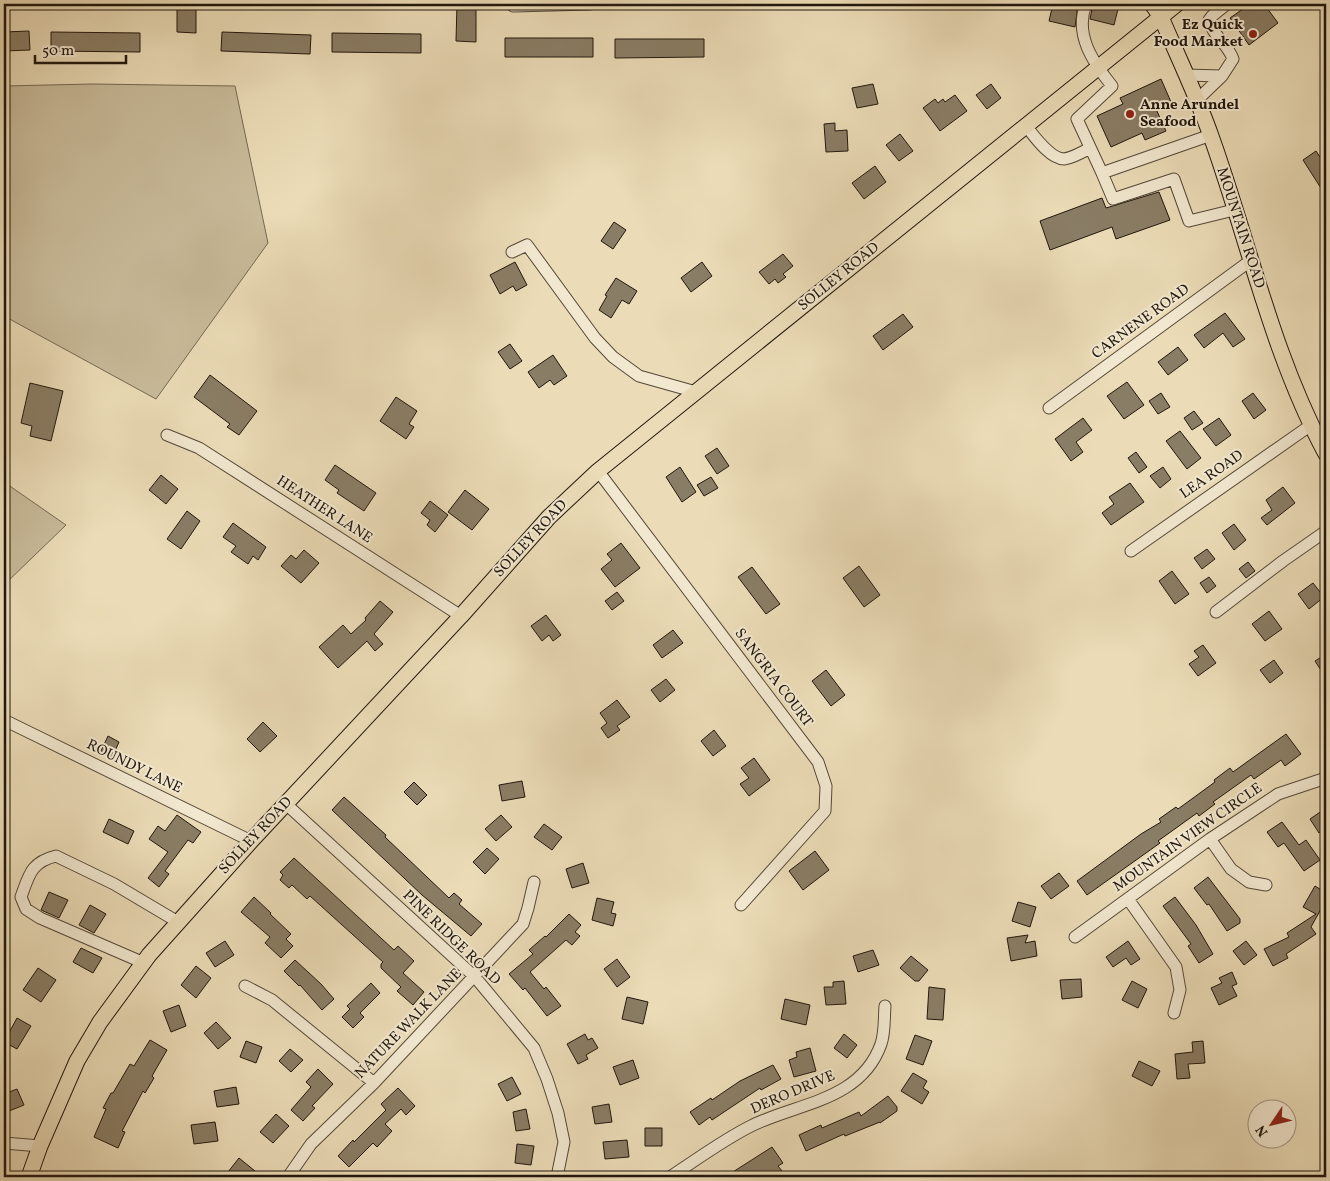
<svg xmlns="http://www.w3.org/2000/svg" width="1330" height="1181" font-family="Vollkorn,serif">
<style>
.green{fill:#c9bb9a;stroke:#756954}
.building{fill:#8a7d65;stroke:#21170d}
.lines{fill:none;stroke-linecap:round;stroke-linejoin:round}
.minor-casing{stroke:#544838;stroke-width:13}
.major-casing{stroke:#21170d;stroke-width:17}
.minor{stroke:#f2e8d0;stroke-width:11}
.major{stroke:#ebdcb7;stroke-width:15}
.poi-dot{fill:#8f2418;stroke:#f2e8d0;stroke-width:2}
.labels{text-anchor:middle;dominant-baseline:central;stroke-width:4;stroke-linejoin:round;paint-order:stroke}
.poi-label{font-size:15px;font-weight:bold;fill:#21170d;stroke:#f2e8d0;text-anchor:end}
.street-label{font-size:15px;fill:#21170d;stroke:#f2e8d0}
</style>
<rect width="100%" height="100%" fill="#ebdcb7"/>
<filter id="stains"><feTurbulence type="fractalNoise" baseFrequency=".004" numOctaves="4"/><feColorMatrix values="0 0 0 0 .2 0 0 0 0 .09 0 0 0 0 .02 0 0 0 .5 -.17"/></filter>
<radialGradient id="worn" r=".72"><stop offset=".6" stop-color="#630" stop-opacity="0"/><stop offset="1" stop-color="#630" stop-opacity=".3"/></radialGradient>
<path class="green" d="M92,84l143,2 33,157 -112,156 -152,-83v-230z
M4,482l62,43 -62,60z"/>
<path class="building" d="M177,4h19v29l-19,-1z
M457,4h19v38l-20,-1z
M1053,4h25l-3,23 -26,-6z
M1093,4l25,5 -4,16 -24,-6z
M1250,4h14l14,19 -29,22 -19,-27z
M29,31l1,19 -26,1v-19z
M51,32l89,1v19l-89,-1z
M222,32l89,3 -1,19 -89,-3z
M332,33l89,1v19l-89,-1z
M505,38h88v19h-88z
M615,39h89v18l-89,1z
M1161,79l10,23 -15,7 10,22 -21,9 -3,-7 -31,14 -14,-31 26,-12 -3,-6z
M873,84l5,20 -21,4 -5,-20z
M991,84l10,14 -14,11 -11,-14z
M955,95l12,16 -27,20 -17,-23 12,-9 3,4 5,-4 2,3z
M835,123v8l12,-1 1,21 -22,1 -2,-28z
M900,134l13,17 -14,10 -13,-16z
M1316,151l10,15v30l-23,-36z
M875,166l11,16 -22,17 -12,-16z
M1159,192l11,28 -54,19 -4,-12 -62,23 -10,-29 62,-23 4,10z
M614,222l12,8 -13,19 -12,-8z
M783,254l10,12 -10,8 3,3 -8,6 -3,-4 -6,5 -10,-12z
M515,262l12,23 -11,6 -3,-5 -13,8 -10,-19z
M702,262l10,14 -21,16 -10,-14z
M616,278l21,13 -8,13 -7,-4 -11,18 -12,-8 8,-14 -2,-1z
M1225,313l20,26 -12,8 -10,-14 -19,15 -10,-13z
M903,314l10,13 -30,23 -10,-14z
M510,344l12,17 -12,8 -12,-17z
M1178,347l10,13 -20,15 -10,-13z
M553,355l14,21 -13,9 -4,-5 -11,8 -11,-16z
M210,375l47,36 -18,24 -12,-8 3,-3 -36,-27z
M1127,382l17,23 -20,14 -17,-23z
M30,383l33,8 -12,50 -21,-5 2,-10 -11,-3z
M1161,393l9,14 -12,7 -9,-13z
M1253,393l13,17 -12,9 -12,-18z
M396,397l21,14 -8,13 5,3 -8,12 -26,-18z
M1194,411l9,12 -11,7 -8,-12z
M1083,418l9,12 -16,12 7,10 -12,9 -16,-22z
M1219,418l12,17 -15,11 -13,-17z
M1180,431l21,27 -14,11 -21,-28z
M717,448l12,18 -12,8 -12,-18z
M1136,452l11,15 -8,6 -11,-15z
M335,465l41,28 -12,18 -27,-18 2,-3 -14,-10z
M680,467l16,25 -14,10 -16,-25z
M1163,467l8,12 -11,9 -10,-12z
M161,475l17,14 -12,15 -17,-14z
M711,477l7,11 -14,8 -7,-11z
M1130,483l14,19 -33,23 -9,-12 12,-9 -5,-7z
M1283,487l12,16 -28,22 -6,-7 11,-8 -6,-10z
M465,490l24,19 -17,21 -24,-18z
M430,501l18,14 -13,17 -8,-7 3,-5 -9,-7z
M187,511l13,10 -19,28 -14,-10z
M233,523l33,24 -8,13 -5,-4 -5,8 -17,-12 5,-6 -13,-9z
M1234,524l12,16 -12,10 -12,-17z
M621,543l19,25 -25,19 -14,-18 11,-9 -5,-6z
M1207,549l8,10 -13,10 -8,-11z
M304,550l15,13 -18,20 -20,-17 10,-11 5,4z
M1248,562l7,9 -9,7 -7,-9z
M859,566l21,29 -16,12 -21,-29z
M752,567l28,37 -14,10 -28,-37z
M1172,571l17,23 -14,10 -16,-23z
M1209,577l7,9 -9,7 -7,-10z
M1313,583l11,14 -15,12 -11,-15z
M617,592l7,9 -12,9 -7,-9z
M380,601l13,11 -19,22 9,10 -8,7 -8,-10 -29,27 -19,-21 24,-22 8,9 15,-14 -1,-2z
M1269,611l13,18 -17,12 -13,-17z
M546,615l15,20 -8,6 -4,-6 -7,6 -11,-15z
M673,630l10,13 -21,15 -9,-13z
M1203,645l13,18 -18,13 -9,-12 10,-7 -5,-6z
M1326,654v24l-11,-17z
M1274,660l9,13 -13,10 -10,-13z
M826,670l19,25 -14,11 -19,-25z
M666,679l9,11 -15,12 -9,-12z
M617,700l13,17 -13,9 3,4 -12,8 -7,-10 6,-5 -7,-10z
M263,722l14,14 -17,16 -13,-13z
M714,730l12,16 -13,10 -12,-15z
M1286,734l15,20 -16,12 -4,-6 -27,19 -3,-4 -38,27 2,2 -16,12 -2,-3 -39,28 2,2 -73,52 -10,-14 64,-47 20,-12 -2,-3 17,-12 2,2 37,-27 -1,-2 16,-12 3,4z
M108,736l11,6 -7,16 -12,-5z
M754,758l16,22 -21,16 -9,-12 9,-6 -8,-10z
M522,781l3,16 -23,4 -3,-16z
M414,782l13,13 -10,10 -13,-13z
M344,797l42,38 -1,2 64,61 5,-5 8,7 -3,4 23,20 -11,12 -49,-41 -90,-85z
M1326,808v20l-7,5 -9,-14z
M177,815l24,17 -8,11 -5,-3 -23,31 4,3 -10,13 -11,-9 20,-26 -19,-13 9,-13 7,5z
M501,815l11,12 -16,14 -11,-12z
M109,819l25,12 -6,13 -25,-12z
M1282,822l17,23 7,-5 14,20 -16,11 -20,-28 -6,4 -11,-15z
M544,824l18,13 -10,13 -18,-13z
M487,848l12,11 -14,15 -12,-12z
M815,851l14,19 -26,20 -14,-19z
M294,858l100,92 4,-4 16,15 -11,12 21,19 -11,13 -16,-14 4,-4 -20,-19v-4l2,-2 -73,-66 -3,3 -15,-14 -3,3 -9,-8 3,-5 -3,-3z
M583,863l6,20 -17,5 -6,-19z
M1059,873l10,13 -18,13 -10,-13z
M1208,877l32,42v4l-13,8 -18,-27 -2,1 -13,-17z
M1315,886l11,7v7l-15,27 5,7 -30,20 2,4 -15,8 -9,-17 25,-12 -2,-4 29,-19 -13,-7z
M49,892l19,8 -9,18 -18,-8z
M254,897l17,16 -1,1 21,20 -5,5 7,7 -12,12 -16,-15 5,-6 -29,-25z
M1175,897l21,28 17,29 -14,9 -11,-17 3,-2 -28,-38z
M597,898l17,4 -3,11 5,1 -3,12 -21,-6z
M1018,902l18,5 -6,20 -18,-6z
M90,905l16,9 -12,19 -15,-8z
M569,914l12,11 -6,7 5,4 -8,9 -6,-5 -36,32 14,17 2,-2 15,19 -14,10 -22,-28 -2,2 -14,-16 24,-20 -4,-4 16,-14 1,1z
M1028,935l-3,8 10,-2 2,15 -26,5 -4,-23z
M225,941l9,14 -19,12 -9,-14z
M1128,941l12,18 -9,6 -5,-7 -13,9 -7,-10z
M1246,941l11,14 -13,10 -11,-14z
M81,948l21,10 -9,15 -20,-11z
M873,950l6,15 -21,7 -5,-16z
M911,956l17,14 -9,11h-4l-15,-13z
M617,959l13,18 -13,10 -13,-18z
M295,960l26,24 13,15 -12,11 -22,-25 -1,1 -15,-15z
M196,966l15,12 -15,20 -15,-13z
M38,968l18,12 -15,22 -18,-12z
M1232,972l5,12 -5,2 5,10 -18,9 -8,-17 11,-5 -3,-5z
M1081,979l1,18 -20,2 -2,-19z
M844,981l2,23 -20,1 -2,-18h9v-5z
M1132,981l15,8 -9,19 -16,-8z
M371,983l9,10 -20,20 4,4 -11,11 -11,-11 8,-8 -3,-3z
M929,987l16,2 -2,31 -16,-1z
M627,997l21,5 -5,22 -21,-5z
M785,999l25,6 -4,20 -25,-6z
M179,1005l7,21 -15,6 -8,-21z
M17,1018l14,8 -14,23 -13,-7z
M216,1022l15,16 -13,11 -14,-16z
M585,1034l3,6 4,-2 6,10 -12,7 2,4 -10,5 -11,-20z
M844,1034l13,11 -10,13 -13,-10z
M915,1035l17,6 -9,24 -17,-6z
M150,1040l17,10 -15,26 2,2 -9,15 -2,-2 -21,40 3,1 -7,16 -24,-11 12,-28 -3,-1 8,-15h2l17,-29 4,2z
M246,1041l16,6 -6,16 -16,-6z
M1203,1041l2,22 -17,1 2,14 -13,1 -2,-25 18,-2 -1,-10z
M810,1048l6,23 -22,6 -5,-17 8,-3 -1,-5z
M290,1049l13,11 -12,12 -12,-11z
M633,1060l6,18 -19,7 -7,-18z
M1139,1061l21,10 -8,15 -20,-10z
M773,1065l8,14 -20,11 -1,-2 -48,32 -2,-3 -11,8 -9,-13 21,-14 1,2 28,-19z
M318,1069l15,15 -21,22 3,2 -12,13 -12,-11 20,-23 -5,-5z
M913,1073l14,8 -4,7 6,4 -7,12 -21,-13z
M512,1077l9,17 -14,7 -9,-17z
M236,1087l3,17 -22,3 -3,-16z
M398,1088l17,18 -9,9 -5,-6 -16,15 7,7 -15,16 -4,-4 -24,24 -11,-11 15,-16 1,2 32,-32 -5,-6z
M17,1089l7,16 -20,8v-19z
M888,1096l9,11v4l-17,12v-1l-35,14 -1,-2 -38,17 -7,-16 22,-10 1,3 37,-16 2,4z
M609,1104l3,18 -17,2 -3,-17z
M526,1109l4,20 -14,2 -3,-19z
M276,1114l13,12 -16,17 -13,-11z
M215,1122l3,19 -24,3 -3,-19z
M645,1128h17v18h-17z
M627,1140l2,17 -24,2 -2,-17z
M517,1144l17,2 -3,19 -16,-2z
M772,1147l11,16 -5,3 4,5 -8,6h-49z
M239,1158l16,13 -5,6h-26z"/>
<g class="lines">
<defs>
<path id="minor" d="M1086,4c-12,31 7,58 26,82l-35,33 25,54 109,-38
M513,6l77,-2
M1185,75l37,1
M1196,101l26,-25 11,-17c-5,-15 -21,-24 -24,-39l3,-4 15,-12
M1026,126c8,10 24,33 38,33 8,-1 19,-7 26,-11
M1102,173l11,26 61,-20 15,42 45,-11
M512,252l15,-7 68,93 18,19 26,19 57,16
M1049,408l201,-147
M167,435l32,13 262,168
M598,471l220,291 8,24 -1,25 -84,94
M1131,551l180,-126
M1216,612l67,-51 43,-30
M4,720l247,121
M286,804l189,173 59,71 13,31 11,34 6,29 -7,35
M1210,839l21,30 18,13 17,3
M1128,899l48,68 4,23 -6,23
M1075,937l135,-98 68,-45 48,-16
M144,963l-104,-45 -14,-9 -5,-12c8,-22 10,-35 35,-41l58,28 64,38
M245,986l27,14 102,83
M4,1143l36,3
M288,1177l23,-33 63,-61 149,-159 5,-16 6,-26
M670,1177c26,-17 53,-37 81,-51 46,-23 110,-25 130,-82 4,-11 3,-26 4,-38"/>
<path id="major" d="M1152,4l9,13c17,40 36,79 50,119 38,106 61,218 115,318
M29,1177l11,-31 37,-85 23,-39 49,-67 102,-114 210,-225 88,-99 49,-46 579,-467"/>
</defs>
<use href="#minor" class="minor-casing"/>
<use href="#major" class="major-casing"/>
<use href="#minor" class="minor"/>
<use href="#major" class="major"/>
</g>
<g class="poi-dot">
<circle cx="1253" cy="34" r="5"/>
<circle cx="1130" cy="114" r="5"/>
</g>
<g class="labels">
<g class="poi-label">
<text x="1243" y="25">Ez Quick<tspan x="1243" dy="17">Food Market</tspan></text>
<text x="1140" y="105" text-anchor="start">Anne Arundel<tspan x="1140" dy="17">Seafood</tspan></text>
</g>
<g class="street-label">
<text transform="translate(1240 228) rotate(72)">MOUNTAIN ROAD</text>
<text transform="translate(839 277) rotate(-39)">SOLLEY ROAD</text>
<text transform="translate(1141 322) rotate(-36)">CARNENE ROAD</text>
<text transform="translate(1212 475) rotate(-35)">LEA ROAD</text>
<text transform="translate(324 510) rotate(33)">HEATHER LANE</text>
<text transform="translate(531 539) rotate(-47)">SOLLEY ROAD</text>
<text transform="translate(773 678) rotate(53)">SANGRIA COURT</text>
<text transform="translate(134 767) rotate(26)">ROUNDY LANE</text>
<text transform="translate(256 836) rotate(-47)">SOLLEY ROAD</text>
<text transform="translate(1188 838) rotate(-35)">MOUNTAIN VIEW CIRCLE</text>
<text transform="translate(451 938) rotate(44)">PINE RIDGE ROAD</text>
<text transform="translate(409 1024) rotate(-46)">NATURE WALK LANE</text>
<text transform="translate(793 1093) rotate(-23)">DERO DRIVE</text>
</g>
</g>
<rect width="1330" height="1181" fill="none" stroke="#ebdcb7" stroke-width="20"/>
<rect x="5" y="5" width="1320" height="1171" fill="none" stroke="#21170d" stroke-width="2.5"/>
<rect x="10" y="10" width="1310" height="1161" fill="none" stroke="#21170d"/>
<g transform="translate(1272 1124) rotate(235)"><circle r="24" fill="#f2e8d0" stroke="#9e9482"/>
<path d="M0-4L9 19L0 12L-9 19Z" fill="#8f2418"/>
<text y="-8" font-size="14" font-weight="bold" text-anchor="middle" fill="#21170d">N</text>
</g>
<path d="M35 55v8h91v-8" fill="none" stroke="#21170d" stroke-width="2.5"/>
<text x="42" y="55" font-size="15" fill="#21170d" stroke="#f2e8d0" stroke-width="4" paint-order="stroke">50 m</text>
<rect width="100%" height="100%" filter="url(#stains)"/>
<rect width="100%" height="100%" fill="url(#worn)"/>
</svg>
